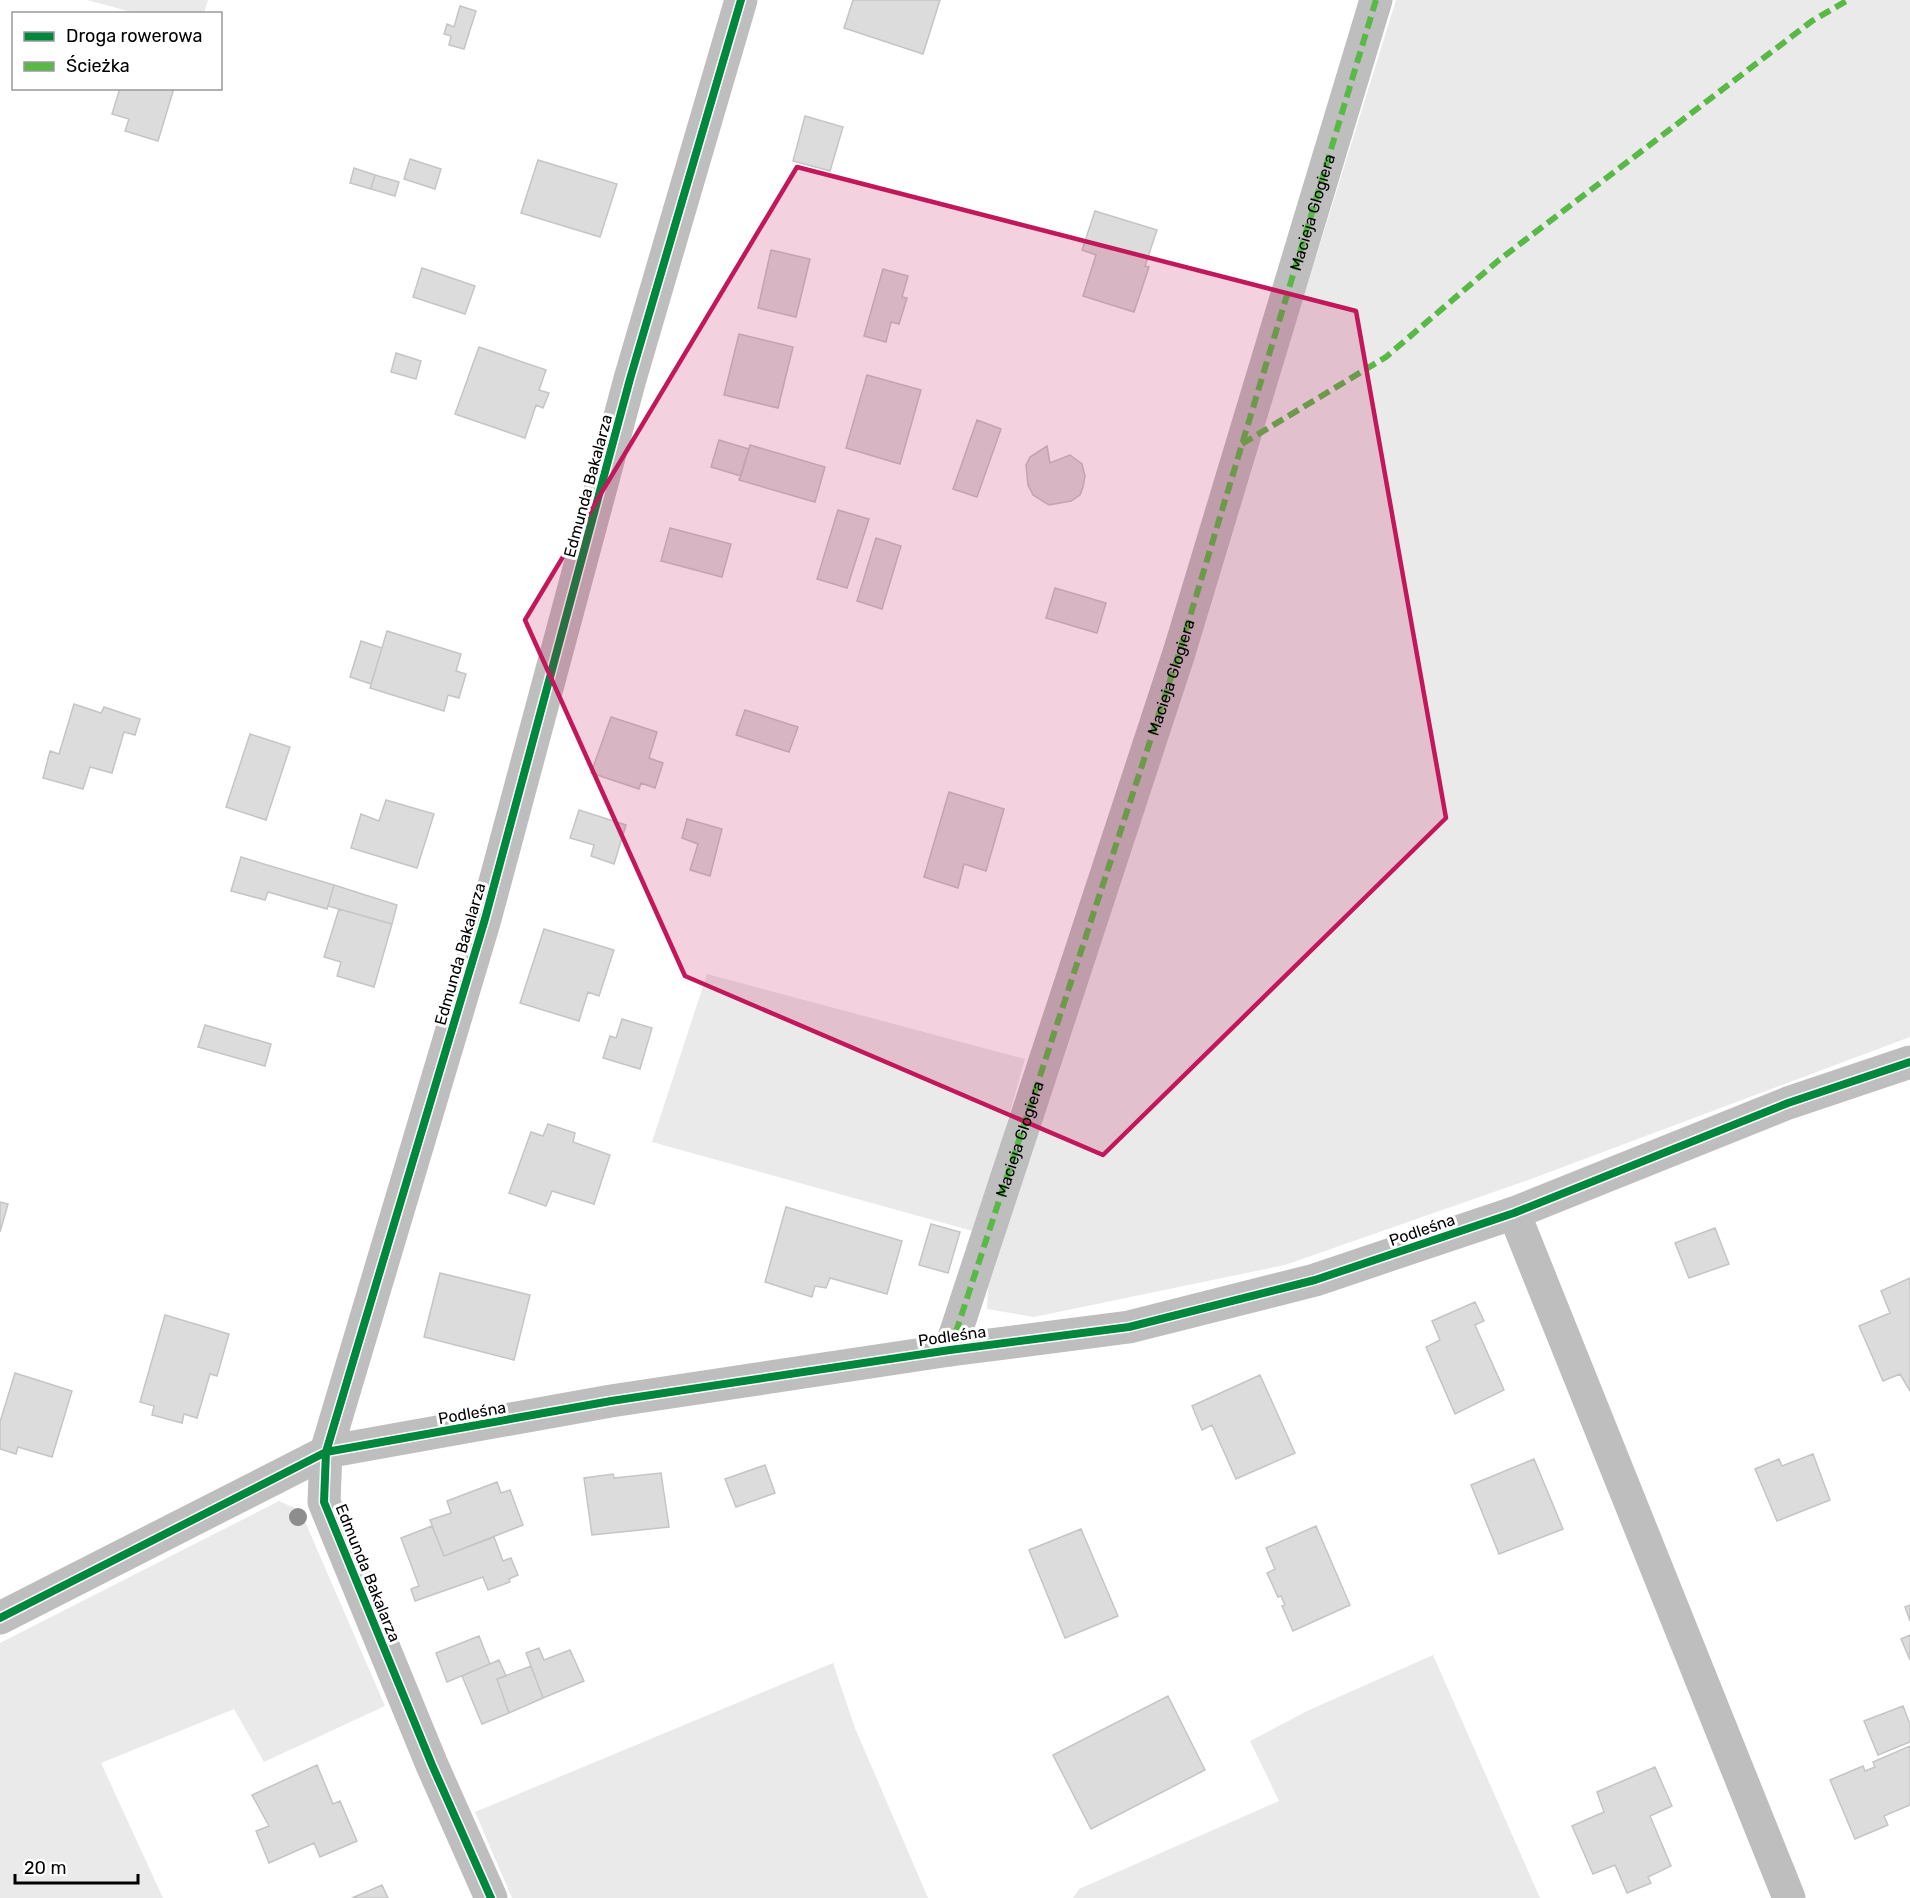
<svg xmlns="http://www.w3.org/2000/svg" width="1910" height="1898" font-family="Rubik,sans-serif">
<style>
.green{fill:#eaeaea}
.building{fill:#dcdcdc;stroke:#c5c5c5;stroke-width:1.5}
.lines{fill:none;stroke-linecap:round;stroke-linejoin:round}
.minor{stroke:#bebebe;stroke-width:33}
.quiet{stroke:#58b947;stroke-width:6;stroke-dasharray:12 6;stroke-linecap:butt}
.cycleway-casing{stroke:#fff;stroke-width:11}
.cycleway{stroke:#00873e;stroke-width:8}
.tree{fill:#8d8d8d}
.marked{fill:#c2185b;fill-opacity:0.2;stroke:#c2185b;stroke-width:4.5;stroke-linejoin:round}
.labels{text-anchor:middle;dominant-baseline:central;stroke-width:6;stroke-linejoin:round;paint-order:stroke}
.street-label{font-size:16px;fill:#000;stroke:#fff}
</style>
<rect width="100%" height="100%" fill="#fff"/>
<path class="green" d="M87,0h121l-4,13h-69z
M1396,0h514v1037l-379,142 -246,86 -251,52 -47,-8 1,-21 182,-562z
M707,974l318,85 -49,173 -324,-90z
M279,1501l21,9 85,196 -121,56 -30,-53 -133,54 62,135h-163v-255z
M1433,1655l107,243h-467l6,-9 200,-88 -29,-60 57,-30z
M833,1663l22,65 73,170h-416l-37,-86z"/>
<path class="building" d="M853,0h87l-17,54 -79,-26z
M460,6l16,5 -12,38 -15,-4 2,-9 -7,-2 3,-10 7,3z
M120,88h54l-16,53 -33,-10 4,-12 -17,-5z
M805,116l38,11 -13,44 -37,-10z
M410,159l31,10 -6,20 -31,-10z
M538,160l79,24 -17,53 -79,-24z
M354,168l21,7 -4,14 -21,-6z
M375,175l24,7 -4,14 -24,-7z
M1095,211l62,19 -12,36 4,1 -15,45 -51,-16 13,-41 -14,-5z
M771,250l39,9 -14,58 -38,-9z
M422,268l53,18 -10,28 -52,-17z
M883,269l25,7 -6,21 5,1 -8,26 -8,-2 -5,20 -22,-6z
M739,334l54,13 -15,61 -54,-13z
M479,347l67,23 -7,20 10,3 -6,15 -7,-3 -11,33 -70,-24z
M396,353l25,8 -5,18 -25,-7z
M867,375l54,15 -21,74 -54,-16z
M977,420l24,9 -24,68 -24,-8z
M719,440l30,9 -8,27 -30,-9z
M750,445l75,22 -10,35 -76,-22z
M1047,446l3,17 20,-8 12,9 3,12 -2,11 -3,8 -9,6 -22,4 -16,-10 -5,-10 -2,-20 4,-8z
M838,510l31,9 -22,69 -30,-9z
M670,528l61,16 -9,33 -61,-16z
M876,538l25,8 -19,63 -25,-8z
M1055,588l51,15 -9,30 -51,-15z
M387,631l74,23 -5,17 10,3 -7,24 -11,-3 -4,16 -74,-23z
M361,641l21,7 -11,36 -21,-7z
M74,704l27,9 3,-6 36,12 -5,16 -11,-3 -12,41 -22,-6 -7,22 -40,-11 7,-27 9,3z
M745,710l53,17 -9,25 -53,-17z
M611,717l46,15 -8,26 14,5 -8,25 -14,-5 -2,6 -48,-16z
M250,734l40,13 -24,73 -40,-13z
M949,792l55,17 -18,62 -22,-7 -6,24 -34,-11z
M386,800l48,14 -17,54 -66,-20 10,-34 18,7z
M579,810l47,15 -12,39 -23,-8 3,-11 -24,-7z
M687,819l35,10 -12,47 -20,-6 8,-26 -16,-6z
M241,857l93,28 -7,24 -59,-17 -3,8 -34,-9z
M334,885l63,20 -5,19 -64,-18z
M339,909l53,15 -18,63 -37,-11 4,-14 -17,-5z
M544,929l70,21 -15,46 -11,-4 -9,29 -59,-18z
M622,1019l30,9 -12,41 -37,-11 7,-22 6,2z
M205,1025l66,19 -6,22 -67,-19z
M548,1124l27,9 -2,9 37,13 -16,49 -42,-13 -6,15 -37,-13 22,-61 12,4z
M0,1202l8,2 -8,28z
M786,1207l116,34 -15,53 -57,-16 -4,10 -11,-2 -3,11 -47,-15z
M931,1224l29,8 -12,41 -29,-8z
M1715,1228l14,36 -40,14 -14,-35z
M440,1273l90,22 -16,65 -90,-23z
M1910,1278v113l-10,-17 -17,7 -24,-55 31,-13 -9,-22z
M1475,1302l9,19 -9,4 29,65 -49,24 -29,-67 14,-7 -8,-19z
M165,1315l64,19 -12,42 -7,-2 -13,44 -13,-4 -2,9 -30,-8 2,-9 -14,-4z
M15,1373l57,18 -20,66 -34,-10 -2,7 -16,-5v-27z
M1260,1375l35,78 -59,26 -24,-54 -10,5 -10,-24z
M1813,1454l17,46 -53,21 -22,-52 24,-10 3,7z
M1534,1459l29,70 -64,25 -28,-69z
M765,1465l10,28 -39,14 -11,-28z
M661,1473l8,54 -77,8 -8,-57 29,-4 1,4z
M497,1482l4,11 9,-3 13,35 -79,31 -14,-36 21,-7 -4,-12z
M432,1526l12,30 50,-19 9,24 8,-3 7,17 -9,4 1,3 -22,8 -5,-13 -68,24 -4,-12 8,-3 -18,-48z
M1316,1526l34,79 -57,26 -11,-25 3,-1 -4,-9 -3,1 -11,-24 8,-4 -9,-21z
M1081,1529l37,87 -53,22 -36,-88z
M1910,1605v16l-5,-14z
M1910,1635v25l-9,-21z
M479,1636l11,28 -43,18 -11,-29z
M539,1648l5,12 26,-10 14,31 -41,17 -17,-45z
M499,1660l7,16 -9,3 12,34 -27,11 -20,-48z
M531,1666l12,32 -34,15 -12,-34z
M1168,1696l37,74 -114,59 -38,-74z
M1903,1706l7,18v18l-32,13 -14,-34z
M1910,1746v59l-26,11 4,9 -33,14 -25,-59 33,-14 2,5 10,-4 -2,-5z
M317,1765l16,39 7,-3 17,40 -37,16 -6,-14 -45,20 -13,-32 13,-5 -17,-31z
M1655,1767l17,39 -22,10 21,50 -23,11 3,6 -24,10 -12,-28 -22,9 -21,-48 32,-14 -7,-20z
M382,1885l6,13h-36z"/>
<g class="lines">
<g class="minor">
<path d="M1514,1213l275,685"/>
<path id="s1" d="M950,1350l229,-697 197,-653"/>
<path d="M0,1618l326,-166 285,-51 339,-51 179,-23 186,-47 199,-67 274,-110 122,-41"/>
<path d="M491,1898l-59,-133 -108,-263 2,-50 159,-533 145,-540 111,-379"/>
</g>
<path class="quiet" d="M1242,444l144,-87 113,-97 313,-239 36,-21
M950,1350l229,-697 197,-653"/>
<defs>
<path id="cycleway" d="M0,1618l326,-166 285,-51 339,-51 179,-23 186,-47 199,-67 274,-110 122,-41
M491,1898l-59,-133 -108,-263 2,-50 159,-533 145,-540 111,-379"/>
</defs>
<use href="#cycleway" class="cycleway-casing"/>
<use href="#cycleway" class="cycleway"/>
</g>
<circle class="tree" cx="298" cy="1517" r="9"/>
<path class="marked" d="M797,167l559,144 90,507 -343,337 -418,-179 -160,-356z"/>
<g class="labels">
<g class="street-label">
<text stroke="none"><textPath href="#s1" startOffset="1194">Macieja Glogiera</textPath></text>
<text transform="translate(588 486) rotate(-75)">Edmunda Bakalarza</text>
<text stroke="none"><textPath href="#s1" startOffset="708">Macieja Glogiera</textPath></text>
<text transform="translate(460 954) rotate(-74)">Edmunda Bakalarza</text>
<text stroke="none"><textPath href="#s1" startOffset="222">Macieja Glogiera</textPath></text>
<text transform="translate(1422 1230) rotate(-19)">Podleśna</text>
<text transform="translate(952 1336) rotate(-8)">Podleśna</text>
<text transform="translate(472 1413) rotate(-10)">Podleśna</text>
<text transform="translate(368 1573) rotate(68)">Edmunda Bakalarza</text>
</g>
</g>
<rect x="12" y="12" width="210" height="78" fill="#ffffff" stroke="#999999" stroke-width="1.5"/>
<rect x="24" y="32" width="30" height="9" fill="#00873e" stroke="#999999" stroke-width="1.5"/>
<text x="66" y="42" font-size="18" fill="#000000">Droga rowerowa</text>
<rect x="24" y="62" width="30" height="9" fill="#58b947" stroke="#999999" stroke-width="1.5"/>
<text x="66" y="72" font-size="18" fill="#000000">Ścieżka</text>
<path d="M15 1874v9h123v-9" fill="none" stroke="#000000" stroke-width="3"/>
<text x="24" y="1874" font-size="18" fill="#000000" stroke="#ffffff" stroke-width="4.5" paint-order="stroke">20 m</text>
</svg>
